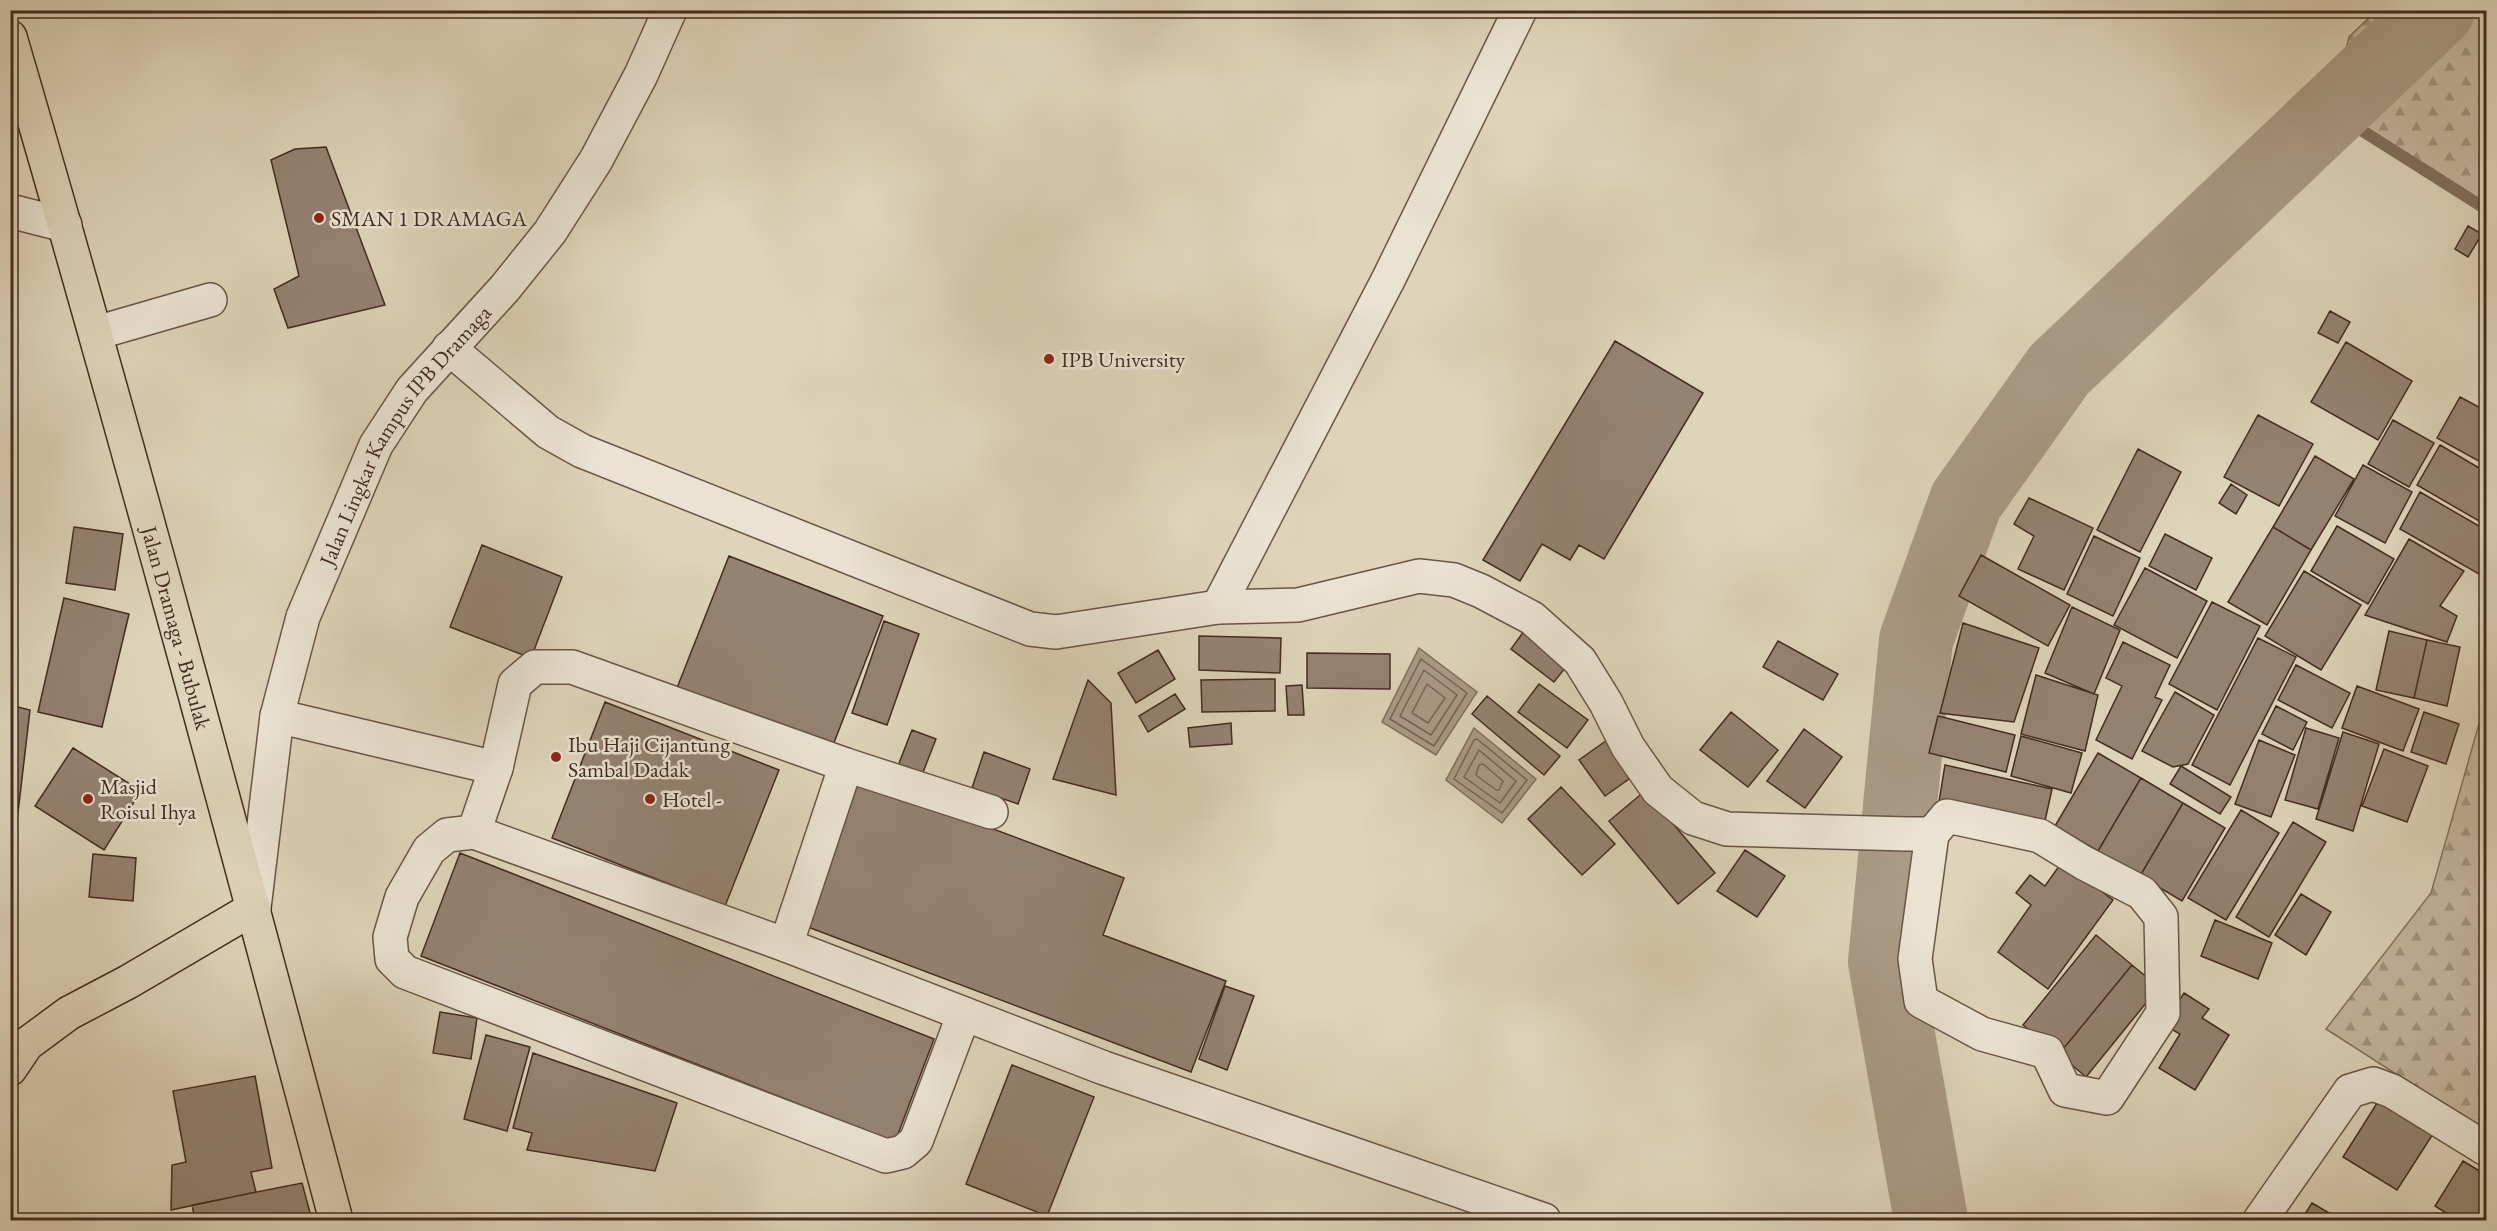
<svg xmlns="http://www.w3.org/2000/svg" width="2497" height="1231" font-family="'EB Garamond',serif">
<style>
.forest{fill:url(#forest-firs);stroke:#847260;stroke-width:1.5}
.water{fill:#aa9b86;stroke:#816f5e;stroke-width:1.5}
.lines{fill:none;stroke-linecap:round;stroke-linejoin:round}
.shore{stroke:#776454;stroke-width:1.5}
.stream{stroke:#816f5e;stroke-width:12}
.river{stroke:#aa9b86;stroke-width:74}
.building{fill:#948371;stroke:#442c21;stroke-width:1.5}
.minor-casing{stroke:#6a5647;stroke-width:36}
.major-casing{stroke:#442c21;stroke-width:36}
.highway-casing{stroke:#442c21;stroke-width:36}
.minor{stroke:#eae3d2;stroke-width:33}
.major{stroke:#ded4ba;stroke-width:33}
.highway{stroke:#ded4ba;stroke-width:33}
.poi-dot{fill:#8f2418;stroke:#eae3d2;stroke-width:2}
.labels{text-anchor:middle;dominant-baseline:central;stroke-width:5;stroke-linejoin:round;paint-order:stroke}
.poi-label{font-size:22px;fill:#442c21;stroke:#eae3d2;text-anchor:start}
.street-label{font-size:22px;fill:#442c21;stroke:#eae3d2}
</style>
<defs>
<pattern id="forest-firs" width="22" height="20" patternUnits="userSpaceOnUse" patternTransform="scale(1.5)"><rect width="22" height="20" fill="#c4b7a0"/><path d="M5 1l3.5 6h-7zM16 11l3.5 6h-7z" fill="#a19582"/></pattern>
</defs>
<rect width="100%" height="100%" fill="#ded4ba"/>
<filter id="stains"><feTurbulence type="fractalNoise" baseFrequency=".00333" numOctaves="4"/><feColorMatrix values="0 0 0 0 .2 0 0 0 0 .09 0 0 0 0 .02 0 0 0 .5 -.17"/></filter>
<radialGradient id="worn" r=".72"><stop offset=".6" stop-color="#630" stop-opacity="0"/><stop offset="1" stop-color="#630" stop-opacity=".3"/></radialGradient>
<path class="forest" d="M2376,11h110v198l-155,-98 18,-74z
M2486,699v433l-160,-103 105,-136z"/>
<path class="water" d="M1419,648l58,44 -41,63 -54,-33z
M1474,728l62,51 -34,44 -56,-43z"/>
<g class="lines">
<path class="shore" d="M1421,659l46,34 -33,53 -44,-27z
M1424,670l33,25 -26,40 -31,-19z
M1427,684l18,14 -17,25 -16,-10z
M1477,739l50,41 -25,33 -48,-34 20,-39z
M1479,750l37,31 -16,22 -36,-26z
M1483,764l20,17 -4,9h-3l-20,-15 3,-10z"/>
<path class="stream" d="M2331,111l155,98"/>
<path class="river" d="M1931,1220l-46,-258 31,-322 50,-139 93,-131 379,-360"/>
</g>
<path class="building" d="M326,147l59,158 -97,23 -14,-39 25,-13 -28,-116 24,-11z
M2468,226l14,8 -14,23 -13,-8z
M2330,311l20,11 -12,21 -20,-10z
M1615,341l88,52 -99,166 -25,-14 -9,15 -28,-16 -22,37 -37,-21z
M2346,342l66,39 -34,59 -67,-38z
M2460,397l26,14v54l-49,-27z
M2258,415l55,29 -34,62 -55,-29z
M2393,420l41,23 -25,44 -41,-23z
M2440,445l46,27v35l-7,14 -62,-36z
M2138,449l43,23 -41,80 -43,-22z
M2315,456l39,23 -43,71 -38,-23z
M2363,465l49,27 -27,51 -50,-27z
M2231,484l16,11 -11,19 -17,-11z
M2420,492l66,38v48l-86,-49z
M2029,498l64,30 -29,62 -46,-21 16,-33 -20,-12z
M2337,526l57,33 -26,45 -57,-33z
M74,527l49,7 -8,56 -49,-7z
M2273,527l38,23 -44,75 -39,-23z
M2165,534l47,24 -16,32 -47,-24z
M2094,536l46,22 -27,58 -46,-22z
M2409,539l55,32 -24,35 17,10 -10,26 -82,-27z
M482,545l80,32 -31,81 -81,-31z
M1981,555l89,50 -22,41 -89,-50z
M729,556l154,60 -53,137 -155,-60z
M2145,568l62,33 -30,57 -63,-33z
M2304,571l57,34 -40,65 -56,-34z
M64,598l65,16 -27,113 -64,-15z
M2212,602l48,24 -43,84 -48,-26z
M2072,607l48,23 -26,64 -49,-21z
M884,621l35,13 -32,91 -35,-12z
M1963,623l76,25 -25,74 -74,-9z
M1529,624l44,34 -19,24 -43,-33z
M2389,631l38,9 -13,58 -38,-8z
M1199,636l82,2 -1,35 -81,-3z
M2258,638l38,19 -66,128 -38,-20z
M2427,640l33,7 -13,59 -33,-8z
M1778,641l60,33 -15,26 -60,-33z
M2123,642l47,23 -15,32 7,3 -30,59 -36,-19 26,-54 -16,-8z
M1158,650l17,29 -39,24 -18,-30z
M1307,653l83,1v35l-83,-1z
M10,661l5,1 -5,19z
M2296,665l54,28 -18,35 -54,-28z
M2036,675l62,20 -13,56 -64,-17z
M1275,679v32l-73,1 -1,-32z
M1088,680l23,23 5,92 -63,-16z
M1539,684l49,36 -21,28 -49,-36z
M1302,685l2,30h-16l-2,-29z
M2357,686l62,23 -16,42 -61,-23z
M2175,692l39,23 -26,49 -15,3 -31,-16z
M1175,694l10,15 -37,23 -9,-16z
M1487,696l73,60 -16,19 -72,-61z
M605,702l174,68 -54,136 -173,-68z
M10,705l20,5 -18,154h-2z
M2276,706l31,16 -14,28 -31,-16z
M1731,712l47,38 -30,37 -48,-37z
M2424,712l35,12 -13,40 -35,-12z
M1938,716l77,19 -9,37 -77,-19z
M1231,723l1,21 -42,3 -2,-19z
M2306,728l33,10 -21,71 -33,-9z
M1804,729l38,28 -37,51 -38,-27z
M912,730l24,9 -16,41 -24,-9z
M2343,732l36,12 -26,87 -37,-12z
M2021,736l61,17 -11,40 -60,-17z
M1610,738l26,36 -31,22 -26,-36z
M2259,740l36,15 -24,62 -36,-13z
M73,748l68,43 -37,59 -69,-44z
M2384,749l44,17 -21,56 -45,-16z
M984,752l46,17 -12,35 -46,-16z
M2098,753l43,25 -43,73 -43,-25z
M1945,765l107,24 -9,41 -105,-22z
M2181,766l50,31 -11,17 -50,-30z
M855,777l269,101 -21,57 123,46 -35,91 -391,-148z
M2141,778l42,25 -43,73 -42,-25z
M1561,787l54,57 -33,31 -54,-56z
M1645,791l70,82 -37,31 -69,-83z
M2183,803l42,25 -43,73 -42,-25z
M2241,810l38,23 -53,87 -38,-22z
M2293,822l33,20 -57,95 -33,-20z
M1745,850l40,26 -28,41 -40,-26z
M460,853l474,186 -39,103 -474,-186z
M93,854l43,4 -3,43 -44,-4z
M2062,862l51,38 -65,89 -50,-37 33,-47 -15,-12 14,-18 15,11z
M2301,894l30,18 -25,43 -31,-20z
M2215,920l57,23 -14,36 -57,-23z
M2096,935l36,30 -73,89 -36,-29z
M2132,965l27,22 -73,90 -27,-23z
M1225,986l29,10 -27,74 -28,-11z
M2184,993l25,16 -7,9 27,17 -34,55 -36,-22 21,-34 -16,-9z
M440,1012l37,6 -6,41 -38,-6z
M486,1035l44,12 -23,84 -43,-12z
M533,1053l144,50 -22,68 -128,-21 5,-17 -19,-5z
M1012,1065l82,32 -47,119 -81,-32z
M255,1076l17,92 -21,4 5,20 -85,18 1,-45 14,-3 -13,-71z
M2379,1100l54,34 -36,56 -54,-33z
M2463,1161l23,14v45h-29l-22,-14z
M302,1183l10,37h-117l-3,-15z
M2312,1203l29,17h-40z"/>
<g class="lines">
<defs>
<g id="minor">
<path d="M10,211l55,14"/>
<path d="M96,333l114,-33"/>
<path d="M449,348l99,84 34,19 448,178 26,3 162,-25 80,-2 121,-29 35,4 27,11 51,27 48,43 26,42 22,44 30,43 35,28 34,11 180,5h25l15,-18 93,20 44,27 58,30 19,24 2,96 -56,85 -42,-8 -18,-38 -65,-18 -61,-33 -6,-42 17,-125"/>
<path d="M1218,607l171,-329 131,-268"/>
<path d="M277,716l219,52 19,-84 20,-17h37l274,98 145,47"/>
<path d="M496,768l-22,64 312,113 318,123 440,152"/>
<path d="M474,832l-27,3 -18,15 -27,47 -12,40 2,22 13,13 481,184 17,-4 13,-11 48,-127"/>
<path id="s1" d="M254,908l23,-192 26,-99 73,-172 36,-55 93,-102 45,-56 46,-72 45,-85 29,-65"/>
<path d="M786,945l60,-180"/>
<path d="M2260,1220l90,-129 23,-7 19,7 94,58"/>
</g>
<path id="major" d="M10,1069l17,-25 42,-31 59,-31 126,-74"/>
<g id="highway">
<path id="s2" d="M10,37c115,393 221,788 326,1183"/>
</g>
</defs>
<use href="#minor" class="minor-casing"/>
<use href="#major" class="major-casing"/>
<use href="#highway" class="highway-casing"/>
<use href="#minor" class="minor"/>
<use href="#major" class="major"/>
<use href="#highway" class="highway"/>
</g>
<g class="poi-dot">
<circle cx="319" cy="218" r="6"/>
<circle cx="1049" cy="359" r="6"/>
<circle cx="556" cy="757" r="6"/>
<circle cx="88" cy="799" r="6"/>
<circle cx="650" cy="799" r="6"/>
</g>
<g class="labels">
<g class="poi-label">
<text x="331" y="218">SMAN 1 DRAMAGA</text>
<text x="1061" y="359">IPB University</text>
<text x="568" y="744">Ibu Haji Cijantung<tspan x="568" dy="25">Sambal Dadak</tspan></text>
<text x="100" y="786">Masjid<tspan x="100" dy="25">Roisul Ihya</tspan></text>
<text x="662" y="799">Hotel -</text>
</g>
<g class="street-label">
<text stroke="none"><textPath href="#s1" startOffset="506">Jalan Lingkar Kampus IPB Dramaga</textPath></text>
<text stroke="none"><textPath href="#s2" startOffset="614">Jalan Dramaga - Bubulak</textPath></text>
</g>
</g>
<rect width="2497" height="1231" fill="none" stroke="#ded4ba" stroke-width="36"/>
<rect x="12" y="12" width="2473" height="1207" fill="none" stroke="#442c21" stroke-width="3"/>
<rect x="18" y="18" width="2461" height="1195" fill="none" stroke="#442c21" stroke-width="1.5"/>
<rect width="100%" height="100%" filter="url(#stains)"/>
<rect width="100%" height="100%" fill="url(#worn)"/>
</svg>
